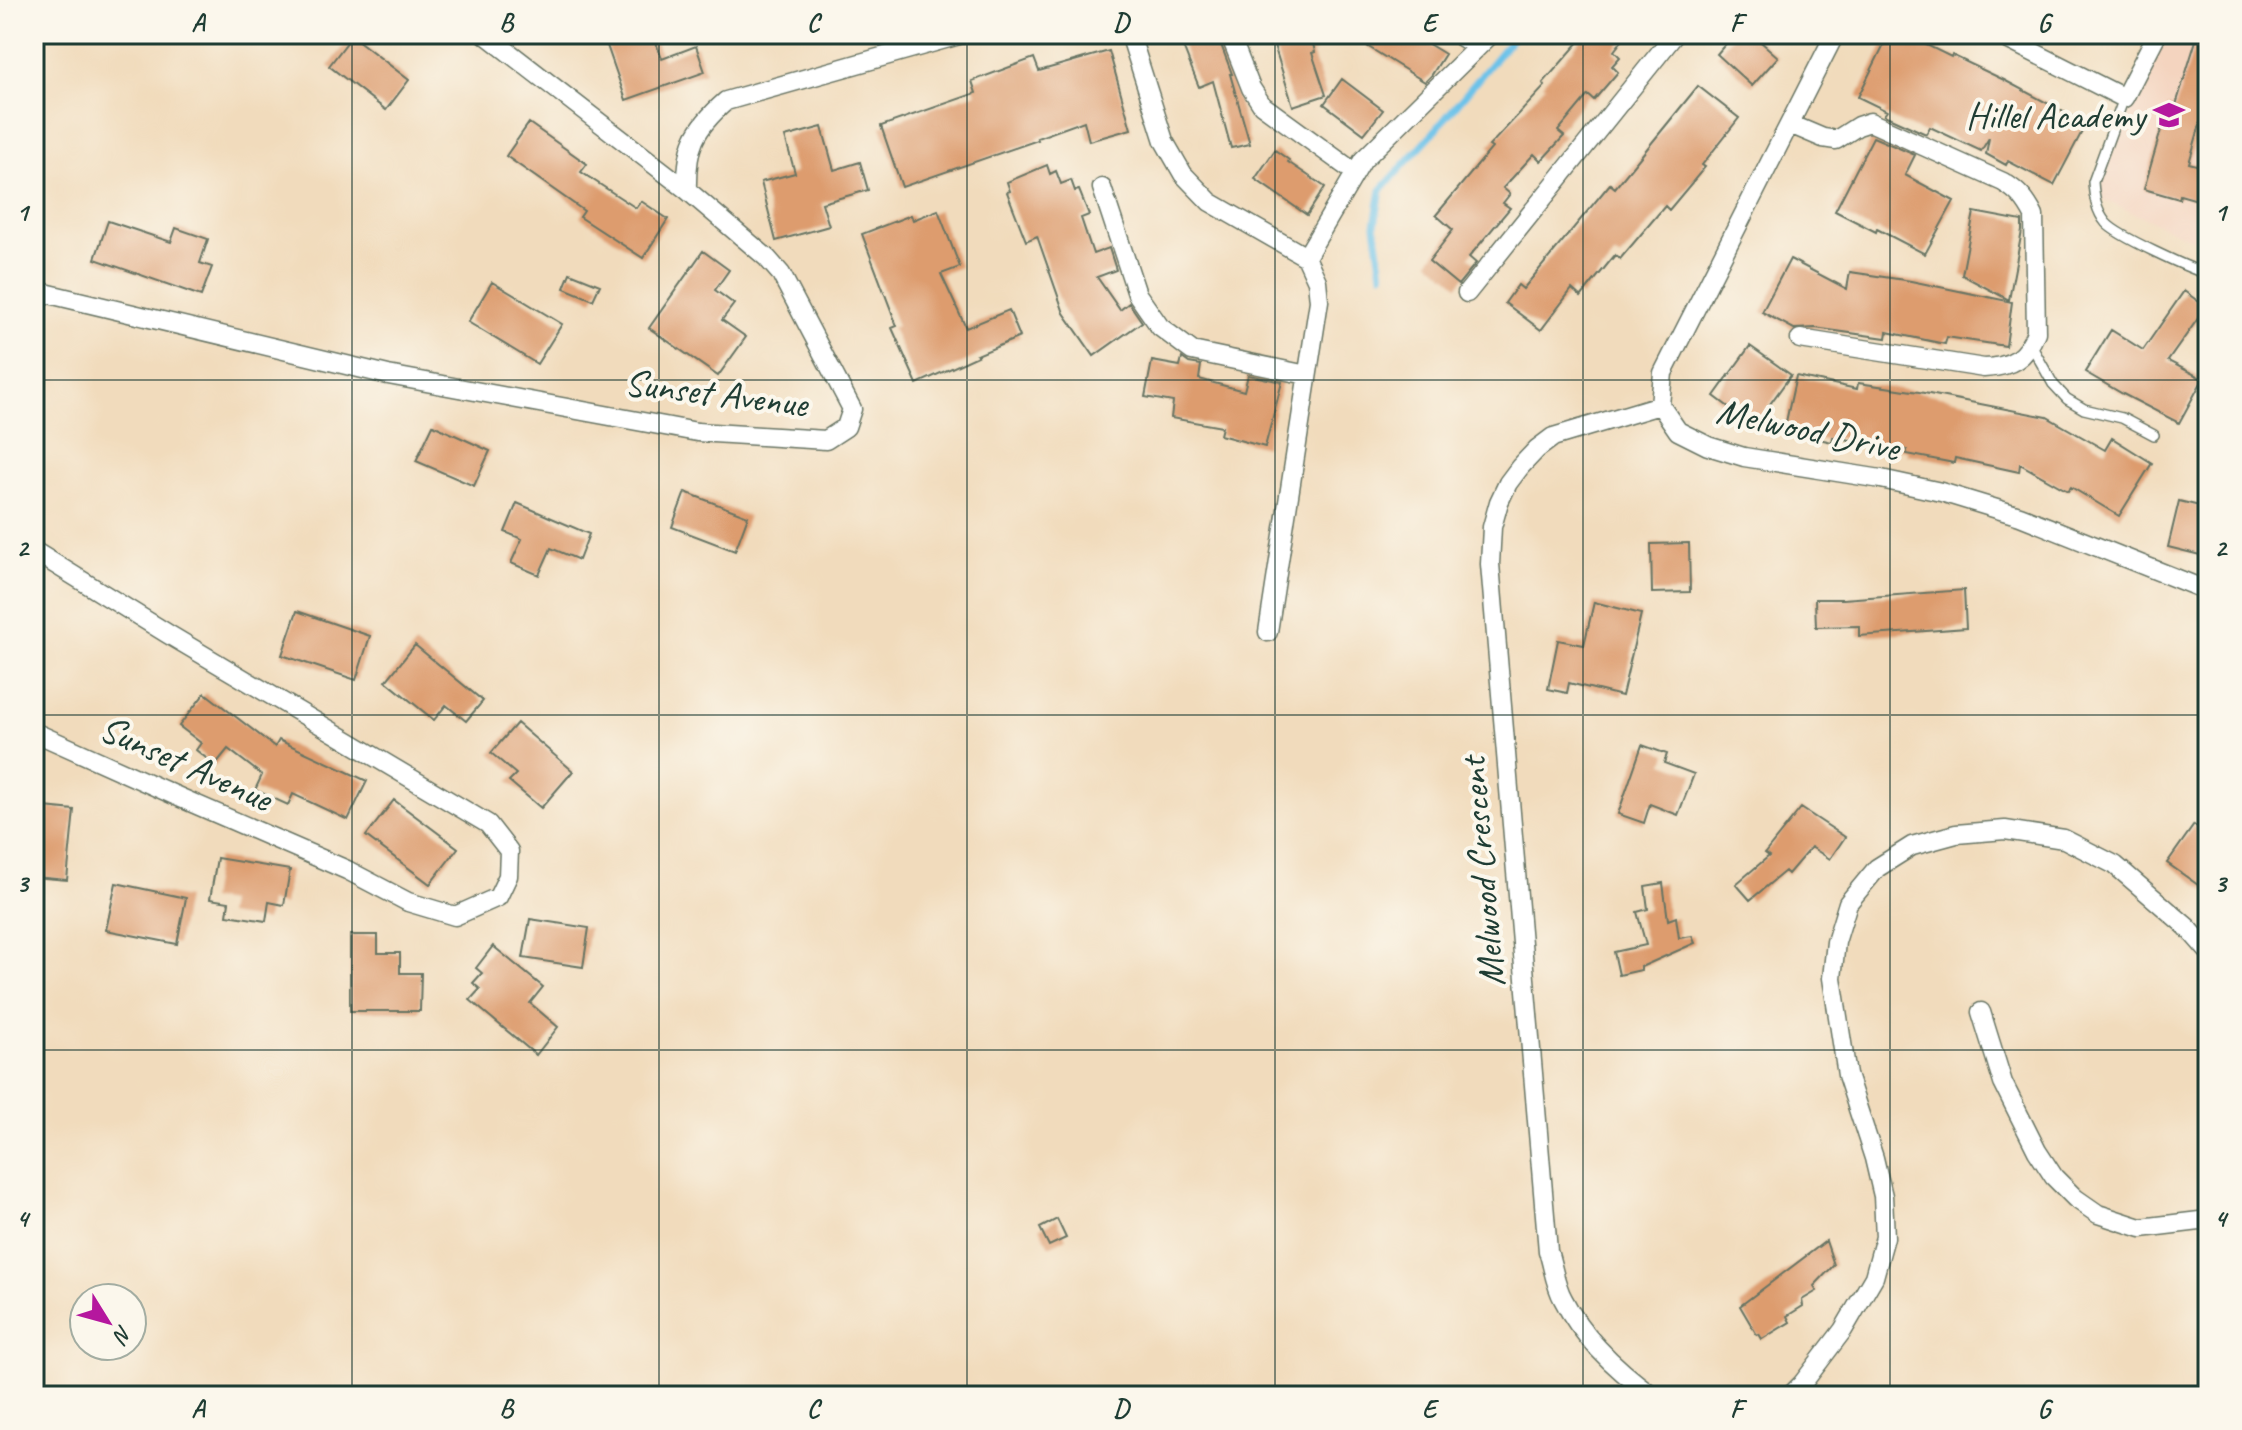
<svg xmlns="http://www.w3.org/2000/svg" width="2242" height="1430" font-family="Caveat,sans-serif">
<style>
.built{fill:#f4d4bf}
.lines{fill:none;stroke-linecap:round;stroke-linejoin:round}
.stream{stroke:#6cc2e9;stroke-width:7}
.building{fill:#dd9c6e}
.service-casing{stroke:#687464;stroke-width:12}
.minor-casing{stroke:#687464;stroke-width:21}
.service{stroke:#fff;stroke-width:9}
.minor{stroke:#fff;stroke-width:18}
.grid{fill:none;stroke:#1f3d34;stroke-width:2;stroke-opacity:0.55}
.labels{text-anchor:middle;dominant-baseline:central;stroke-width:8;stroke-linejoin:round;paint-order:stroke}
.poi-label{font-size:38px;fill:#1f3d34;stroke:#fbf7ec;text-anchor:end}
.street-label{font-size:38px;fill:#1f3d34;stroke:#fbf7ec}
.neatline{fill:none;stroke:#1f3d34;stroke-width:3}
.grid-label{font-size:26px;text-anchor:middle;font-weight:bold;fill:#1f3d34}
</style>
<rect width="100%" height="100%" fill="#fbf7ec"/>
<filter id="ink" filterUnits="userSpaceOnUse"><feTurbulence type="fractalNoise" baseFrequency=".0125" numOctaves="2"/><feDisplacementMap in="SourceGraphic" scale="16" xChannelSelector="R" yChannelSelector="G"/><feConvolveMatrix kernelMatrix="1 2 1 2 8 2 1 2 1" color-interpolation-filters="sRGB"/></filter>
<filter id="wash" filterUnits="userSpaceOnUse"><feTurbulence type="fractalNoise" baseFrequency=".006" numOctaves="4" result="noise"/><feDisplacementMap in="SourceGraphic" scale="32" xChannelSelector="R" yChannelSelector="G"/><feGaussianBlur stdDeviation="1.8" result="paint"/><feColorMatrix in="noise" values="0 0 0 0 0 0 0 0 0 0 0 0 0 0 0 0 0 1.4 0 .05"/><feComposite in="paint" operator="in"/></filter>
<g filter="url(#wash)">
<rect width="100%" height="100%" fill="#f1dbbc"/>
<path class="built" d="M2166,34h42v212l-114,-50z"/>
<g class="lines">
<path class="stream" d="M1382,274l-7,-49 6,-35 52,-57 83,-99"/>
</g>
<g id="blocks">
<path class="building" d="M603,34h50l9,25 34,-13 9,26 -79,28z
M1178,34h39l15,40h-2l20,70 -19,4 -18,-67 -14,6z
M1376,34h36l33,20 -14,22 -6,6 -58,-36z
M1586,34h41l-13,17 6,6 -8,9 6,6 -24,28 -6,-5 -30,36 6,5 -23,25 -7,-7 -31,34 7,6 -7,9 7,5 -41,49 7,6 -18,22 -29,-24 24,-31 -17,-15 56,-67 -3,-2 56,-60 -2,-3z
M1734,34h18l26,23 -26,29 -35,-32z
M1889,34h15l47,23 1,-2 52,25 82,44 -32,61 -46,-24 -2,4 -20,-11 3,-16 -8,13 -51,-24 -4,7 -42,-19 3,-4 -29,-14z
M2198,34h10v74l-3,-1 -16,56 19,5v35l-28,-8 -1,4 -35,-10 24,-83 7,2z
M1311,35l4,17 -3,1 14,42 -33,11 -19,-61z
M352,36l57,44 -23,30 -57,-44z
M1109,51l22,78 -42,12 -5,-20 -47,17 1,2 -136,47 -21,-61 95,-33 -4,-12 62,-23 5,13z
M1342,79l41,31 -19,24 -40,-30z
M1698,86l41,32 -37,47 3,2 -36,43 -4,-4 -45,53 -5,-4 -34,42 -9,-8 -31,41 -36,-27 13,-18 5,4 87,-105 5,4z
M529,123l58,41 -6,8 55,36 5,-7 27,18 -25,39 -63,-41 4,-6 -78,-55z
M822,127l12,43 26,-8 8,28 -46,13 7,23 -53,15 -15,-59 34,-9 -10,-36z
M1873,137l42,18 -10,20 49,26 -29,53 -48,-25 -1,3 -41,-21z
M1275,150l14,10 -1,2 37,25 -18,28 -52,-36z
M1047,165l3,9 6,-3 5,13 10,-4 4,11 4,-1 10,25 -8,3 12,36 16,-6 7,22 -19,7 23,33 9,-7 13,19 -48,34 -30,-43 -27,-77 -11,5 -19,-49 3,-1 -3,-9z
M938,210l22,57 -19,7 25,54 43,-18 11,27 -43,18 1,1 -61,28 -25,-56 5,-2 -35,-92 49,-19 2,5z
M1974,212l48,9v10l-13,69 -47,-25z
M108,221l63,21 5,-14 32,11 -8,24 12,4 -11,29 -106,-37z
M703,251l26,19 -14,20 19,14 -12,16 24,17 -28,39 -69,-48z
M1790,259l57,30 3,-17 61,9 101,21 -6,44 -59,-9 -2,7 -58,-12 -1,6 -71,-10 -21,1 -32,-17z
M570,273l30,12 -7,15 -29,-12z
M492,282l70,42 -25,40 -69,-42z
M2184,291l22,16 -38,54 35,18 -24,44 -56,-29 -38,-22 26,-42 32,20z
M1750,346l41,29 -37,51 -40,-30z
M1182,358l7,5 12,2 -2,14 45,12 4,-16 34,7 -17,65 -45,-12 2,-8 -51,-9 2,-16 -28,-5 7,-36 28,5z
M1796,376l61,13 1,-6 61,9 128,25 58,33 7,-12 40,25 -33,53 -48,-29 -3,4 -48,-27 -1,8 -64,-14 -1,5 -47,-9v-4l-74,-13 -1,5 -48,-11z
M433,425l57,26 -16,35 -58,-25z
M685,492l63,24 -13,35 -63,-24z
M2179,501l29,7v49l-40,-10z
M517,503l72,31 -10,26 -28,-12 -12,27 -28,-12 11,-24 -17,-7z
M1689,543l1,49 -38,1 -1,-49z
M1964,590l2,38 -107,8v-10l-43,1 -1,-28h28z
M1594,602l47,12 -19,82 -53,-13 -2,10 -19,-4 10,-49 26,5z
M297,611l73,25 -14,44 -74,-25z
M415,645l68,56 -17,20 -20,-16 -12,15 -48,-39z
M205,693l70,54 4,-7 88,41 -19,39 -55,-26 -5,11 -33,-15 7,-15 -34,-26 -13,16 -19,-15 5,-7 -22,-17z
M517,723l56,48 -32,37 -32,-27 7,-7 -25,-21z
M1642,745l25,9 -3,9 30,11 -16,41 -28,-11 -6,19 -26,-9z
M394,800l64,48 -28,36 -64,-48z
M34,806l40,4 -7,70 -33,-3z
M1801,808l44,29 -15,22 -19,-12 -23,27 -3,-3 -35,29 -14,-16 33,-28 -4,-3z
M2194,825l14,10v57l-41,-29z
M217,858l73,12 -6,35 -15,-3 -3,19 -39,-6 2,-13 -19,-3z
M116,883l70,15 -9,46 -71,-14z
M1663,883l5,37 8,-3 3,21 13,-2 3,7 -54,24v3l-22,5 -5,-23 32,-7 -9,-33 11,-3 -3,-23z
M530,919l59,9 -6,39 -60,-9z
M350,935h28v18h22v20h21l-1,38h-70z
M493,946l50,41 -13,16 28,24 -22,28 -66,-55 10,-11 -7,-6 9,-10 -6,-5z
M1057,1219l9,19 -17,8 -9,-18z
M1826,1241l8,24 -20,21 3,5 -15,9 1,6 -16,10 3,6 -28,17 -3,-5 -2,1 -17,-29z"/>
</g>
</g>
<g filter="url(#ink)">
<use href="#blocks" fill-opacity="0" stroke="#687464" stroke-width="2"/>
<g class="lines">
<defs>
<path id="service" d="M2124,98l-31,84c1,14 3,29 13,41 11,13 84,46 102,51
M2031,345l22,39 14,15 17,10 38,9 32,17"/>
<path id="minor" d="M1130,34l34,107 19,33 27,28 96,55 11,24 2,20 -51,331
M1457,34l21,13
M1835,34l-172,339 -3,32 18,26 30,15 36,11 137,22 60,13 79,24 188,75
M1997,34l127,64 33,-64
M1234,45l17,43 11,17 92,67
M1790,124l33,14 13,2 22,-14 12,-4 133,60c15,9 23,18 31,34l2,116c-10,26 -24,35 -52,36l-184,-29
M1102,188l35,106 23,33 32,24 115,24
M687,190c-1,-43 7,-61 39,-89l237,-67
M1306,257l57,-97 128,-126
M34,292l11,1 343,82 309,57 129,8 20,-13 6,-18 -71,-135 -14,-16 -80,-68 -202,-156
M1467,293l208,-259
M34,551l134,83 320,190 21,27 -1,25 -10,21 -43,19 -47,-14 -61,-32 -166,-72 -147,-66
M1981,1012l22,71 34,68 17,26 21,21 23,16 43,14 67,-8
M1653,1396c-36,-26 -70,-57 -90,-97 -8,-14 -10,-33 -15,-48l-58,-687 2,-37 7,-25 9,-19 12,-16 17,-18 16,-12 107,-32
M1790,1396l12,-12 41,-54 31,-53 11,-40 -2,-41 -9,-38 -27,-83 -15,-97 4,-36 12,-39 29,-35 35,-22 44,-12 49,-4 59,9 51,26 72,62 21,24"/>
</defs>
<use href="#service" class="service-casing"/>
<use href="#minor" class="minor-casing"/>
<use href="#service" class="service"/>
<use href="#minor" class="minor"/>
</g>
</g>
<path class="grid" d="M352,34v1362M659,34v1362M967,34v1362M1275,34v1362M1583,34v1362M1890,34v1362M34,380h2174M34,715h2174M34,1050h2174"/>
<defs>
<symbol id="school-bare" viewBox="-9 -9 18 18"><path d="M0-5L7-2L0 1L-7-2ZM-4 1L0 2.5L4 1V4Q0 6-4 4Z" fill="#b5179e" stroke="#fbf7ec" stroke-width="2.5" paint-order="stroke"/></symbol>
</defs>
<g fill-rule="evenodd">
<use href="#school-bare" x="2147" y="93" width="44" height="44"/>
</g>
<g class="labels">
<g class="poi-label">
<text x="2145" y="115">Hillel Academy</text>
</g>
<g class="street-label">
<text transform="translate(716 393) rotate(7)">Sunset Avenue</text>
<text transform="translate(1808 429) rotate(12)">Melwood Drive</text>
<text transform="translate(186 763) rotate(24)">Sunset Avenue</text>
<text transform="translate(1482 872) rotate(-95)">Melwood Crescent</text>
</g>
</g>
<rect width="2242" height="1430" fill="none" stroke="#fbf7ec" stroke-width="88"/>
<g transform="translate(108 1322) rotate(127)"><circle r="38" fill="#fbf7ec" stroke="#a3ada2" stroke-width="2"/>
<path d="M0-6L14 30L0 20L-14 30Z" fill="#b5179e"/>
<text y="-12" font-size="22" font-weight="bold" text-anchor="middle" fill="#1f3d34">N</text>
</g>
<rect x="44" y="44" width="2154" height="1342" class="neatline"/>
<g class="grid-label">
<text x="198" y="31">A</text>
<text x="506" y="31">B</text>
<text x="813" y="31">C</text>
<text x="1121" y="31">D</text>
<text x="1429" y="31">E</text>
<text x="1736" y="31">F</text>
<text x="2044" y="31">G</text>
<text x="22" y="221">1</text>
<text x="2220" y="221">1</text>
<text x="22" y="556">2</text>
<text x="2220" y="556">2</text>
<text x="22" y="892">3</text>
<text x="2220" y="892">3</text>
<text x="22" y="1227">4</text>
<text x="2220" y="1227">4</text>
<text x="198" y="1417">A</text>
<text x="506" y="1417">B</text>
<text x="813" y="1417">C</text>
<text x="1121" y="1417">D</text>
<text x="1429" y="1417">E</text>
<text x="1736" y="1417">F</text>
<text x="2044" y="1417">G</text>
</g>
</svg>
